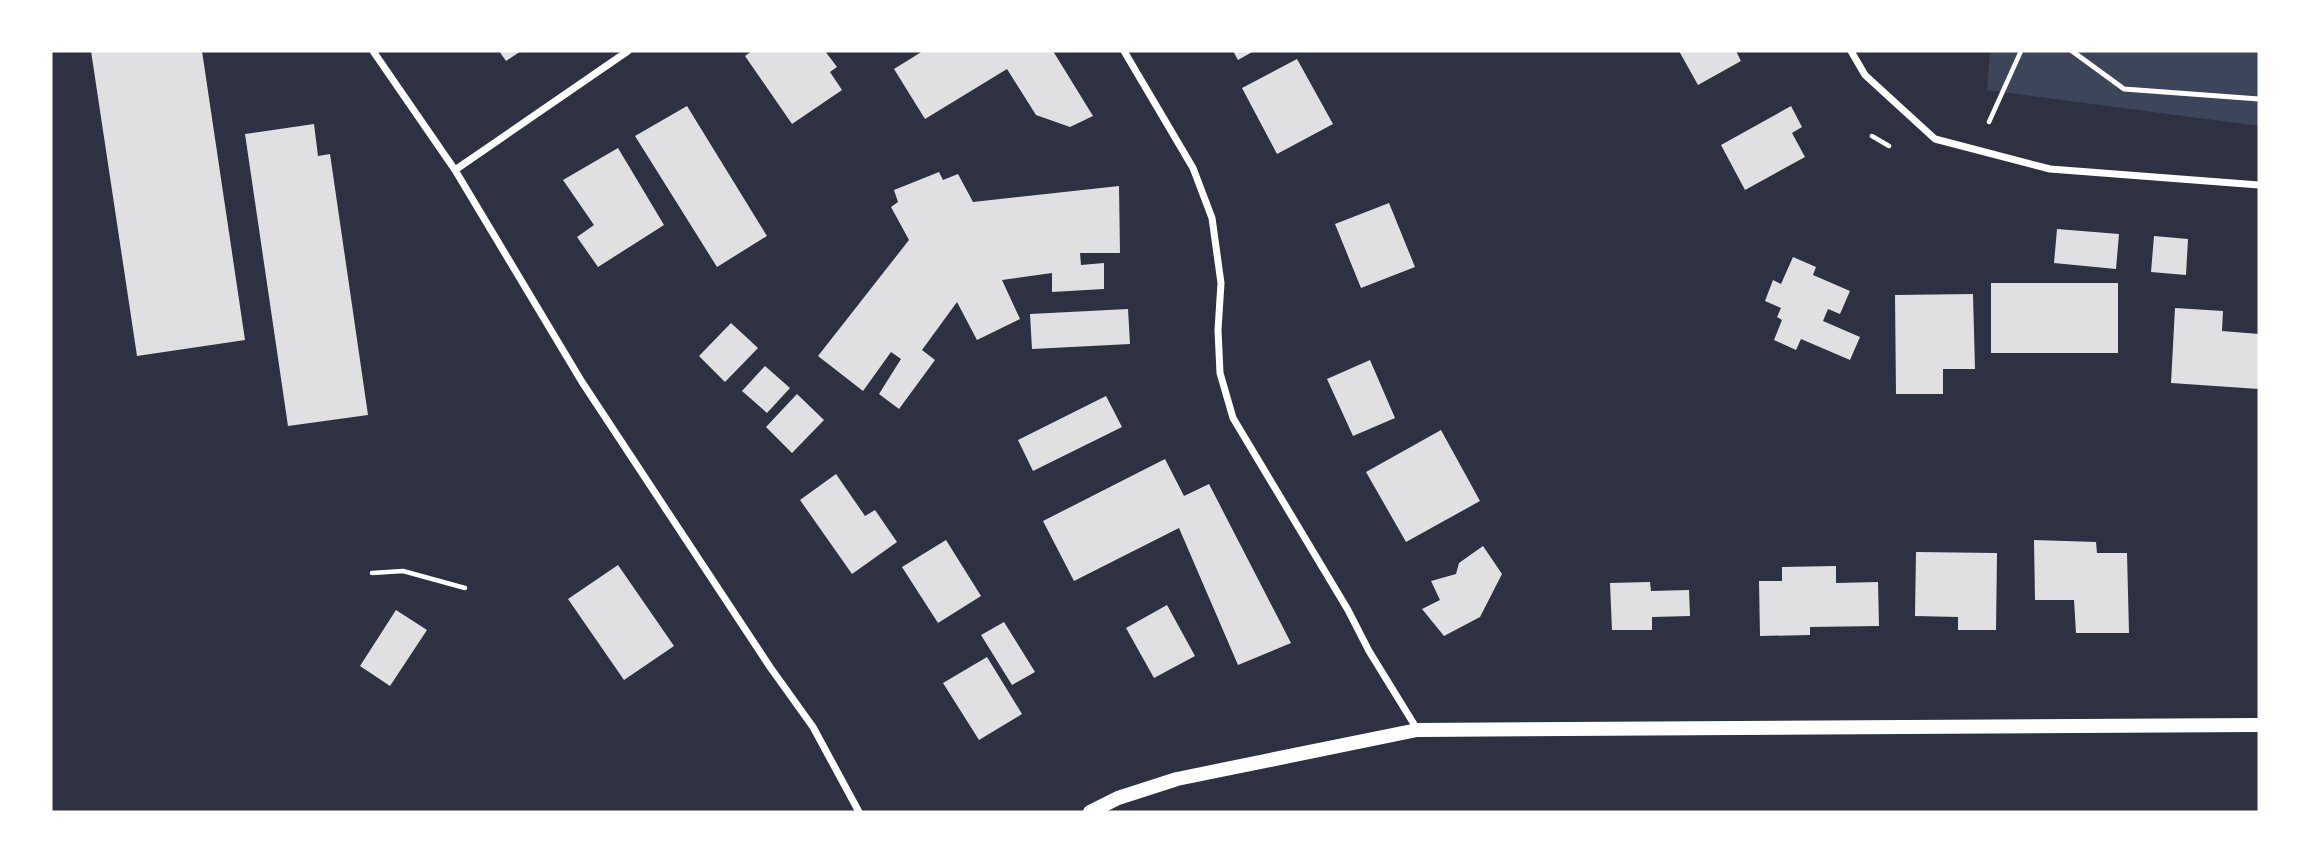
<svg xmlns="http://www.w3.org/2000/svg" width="2310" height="863" font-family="'Asap Condensed',sans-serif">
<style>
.green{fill:#3c4559}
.building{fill:#e0e0e3}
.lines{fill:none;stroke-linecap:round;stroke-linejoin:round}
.path{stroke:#fff;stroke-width:4.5}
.service{stroke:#fff;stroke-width:5}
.minor{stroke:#fff;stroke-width:7}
.secondary{stroke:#fff;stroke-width:14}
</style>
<rect width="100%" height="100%" fill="#2d3142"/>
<path class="green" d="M1990,51h269v75l-272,-36z"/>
<path class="building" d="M91,51h111l43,289 -108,16z
M499,51h22l-15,10z
M752,51h73l12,16 -7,5 12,18 -50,34 -47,-68z
M923,51h130l40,65 -23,11 -34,-12 -29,-46 -82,50 -31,-50z
M1233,51h21l-16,9z
M1679,51h57l5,10 -43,24z
M1297,59l36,65 -56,30 -35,-66z
M687,106l80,130 -50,31 -82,-131z
M1791,106l11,21 -10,6 13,24 -60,33 -24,-45z
M314,124l4,32 12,-2 38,261 -80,11 -43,-292z
M618,148l46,77 -66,42 -21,-30 17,-12 -31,-45z
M939,172l4,8 15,-6 15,28 146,-16 1,67h-40l1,12 23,-2v26l-52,3v-19l-50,7 18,39 -43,21 -20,-38 -35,48 13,10 -36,49 -20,-15 22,-35 -10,-7 -28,39 -45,-35 91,-116 -18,-33 7,-5 -4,-12z
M1389,203l26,64 -54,21 -26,-64z
M2057,229l62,5 -3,35 -62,-6z
M2154,236l34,3 -2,36 -35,-3z
M1793,257l23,10 -3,8 37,16 -10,23 -12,-5 -5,12 37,16 -10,23 -49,-21 -5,11 -22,-10 8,-20 -5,-3 4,-9 -16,-7 8,-21 8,4z
M1991,283h127v70h-127z
M1973,294l2,75h-32v25h-47l-1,-99z
M2175,308l48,3 -1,20 37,3v55l-88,-6z
M1128,309l2,35 -98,5 -2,-35z
M731,323l27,25 -33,34 -26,-26z
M1370,360l25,58 -42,18 -26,-57z
M765,366l25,22 -23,25 -25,-22z
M797,394l27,26 -32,33 -26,-26z
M1106,396l16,31 -89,44 -15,-31z
M1441,430l39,71 -74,41 -40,-70z
M1165,459l19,37 25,-12 82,159 -53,22 -59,-137 -105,53 -31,-60z
M836,474l29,42 10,-6 22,32 -45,32 -52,-74z
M946,540l35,56 -43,27 -36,-56z
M2034,540l62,2 1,11h30l2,80h-53l-2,-33h-39z
M1483,546l19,28 -22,43 -36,19 -22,-27 18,-9 -9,-19 25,-7 3,-11z
M1916,552l81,1 -1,77h-38v-13l-43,-1z
M618,565l56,81 -50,34 -56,-81z
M1836,566v17l42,-1 1,44 -69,1v8l-50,1 -1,-55h23v-14z
M1650,582l1,9 38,-1 1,26 -38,1v13h-40l-2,-47z
M1167,605l28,51 -41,22 -28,-50z
M396,610l31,20 -37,56 -30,-20z
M1004,622l31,50 -23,13 -31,-50z
M987,657l35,57 -43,26 -36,-57z"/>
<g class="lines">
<path class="path" d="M1989,122l32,-71
M1872,136l17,10
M372,573l31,-2 62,17"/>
<path class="service" d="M2072,51l52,38 135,10"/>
<path class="minor" d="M373,51l82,119 127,212 188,285 43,60 46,85
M1124,51l69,117 19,50 9,65 -3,47 2,43 13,45 115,192 21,41 48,78
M1851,51l14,24 70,64 115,30 209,16
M455,170l173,-119"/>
<path class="secondary" d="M1090,812l28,-14 59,-19 240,-49 842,-5"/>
</g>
<rect width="2310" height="863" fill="none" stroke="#ffffff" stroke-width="105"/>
</svg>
